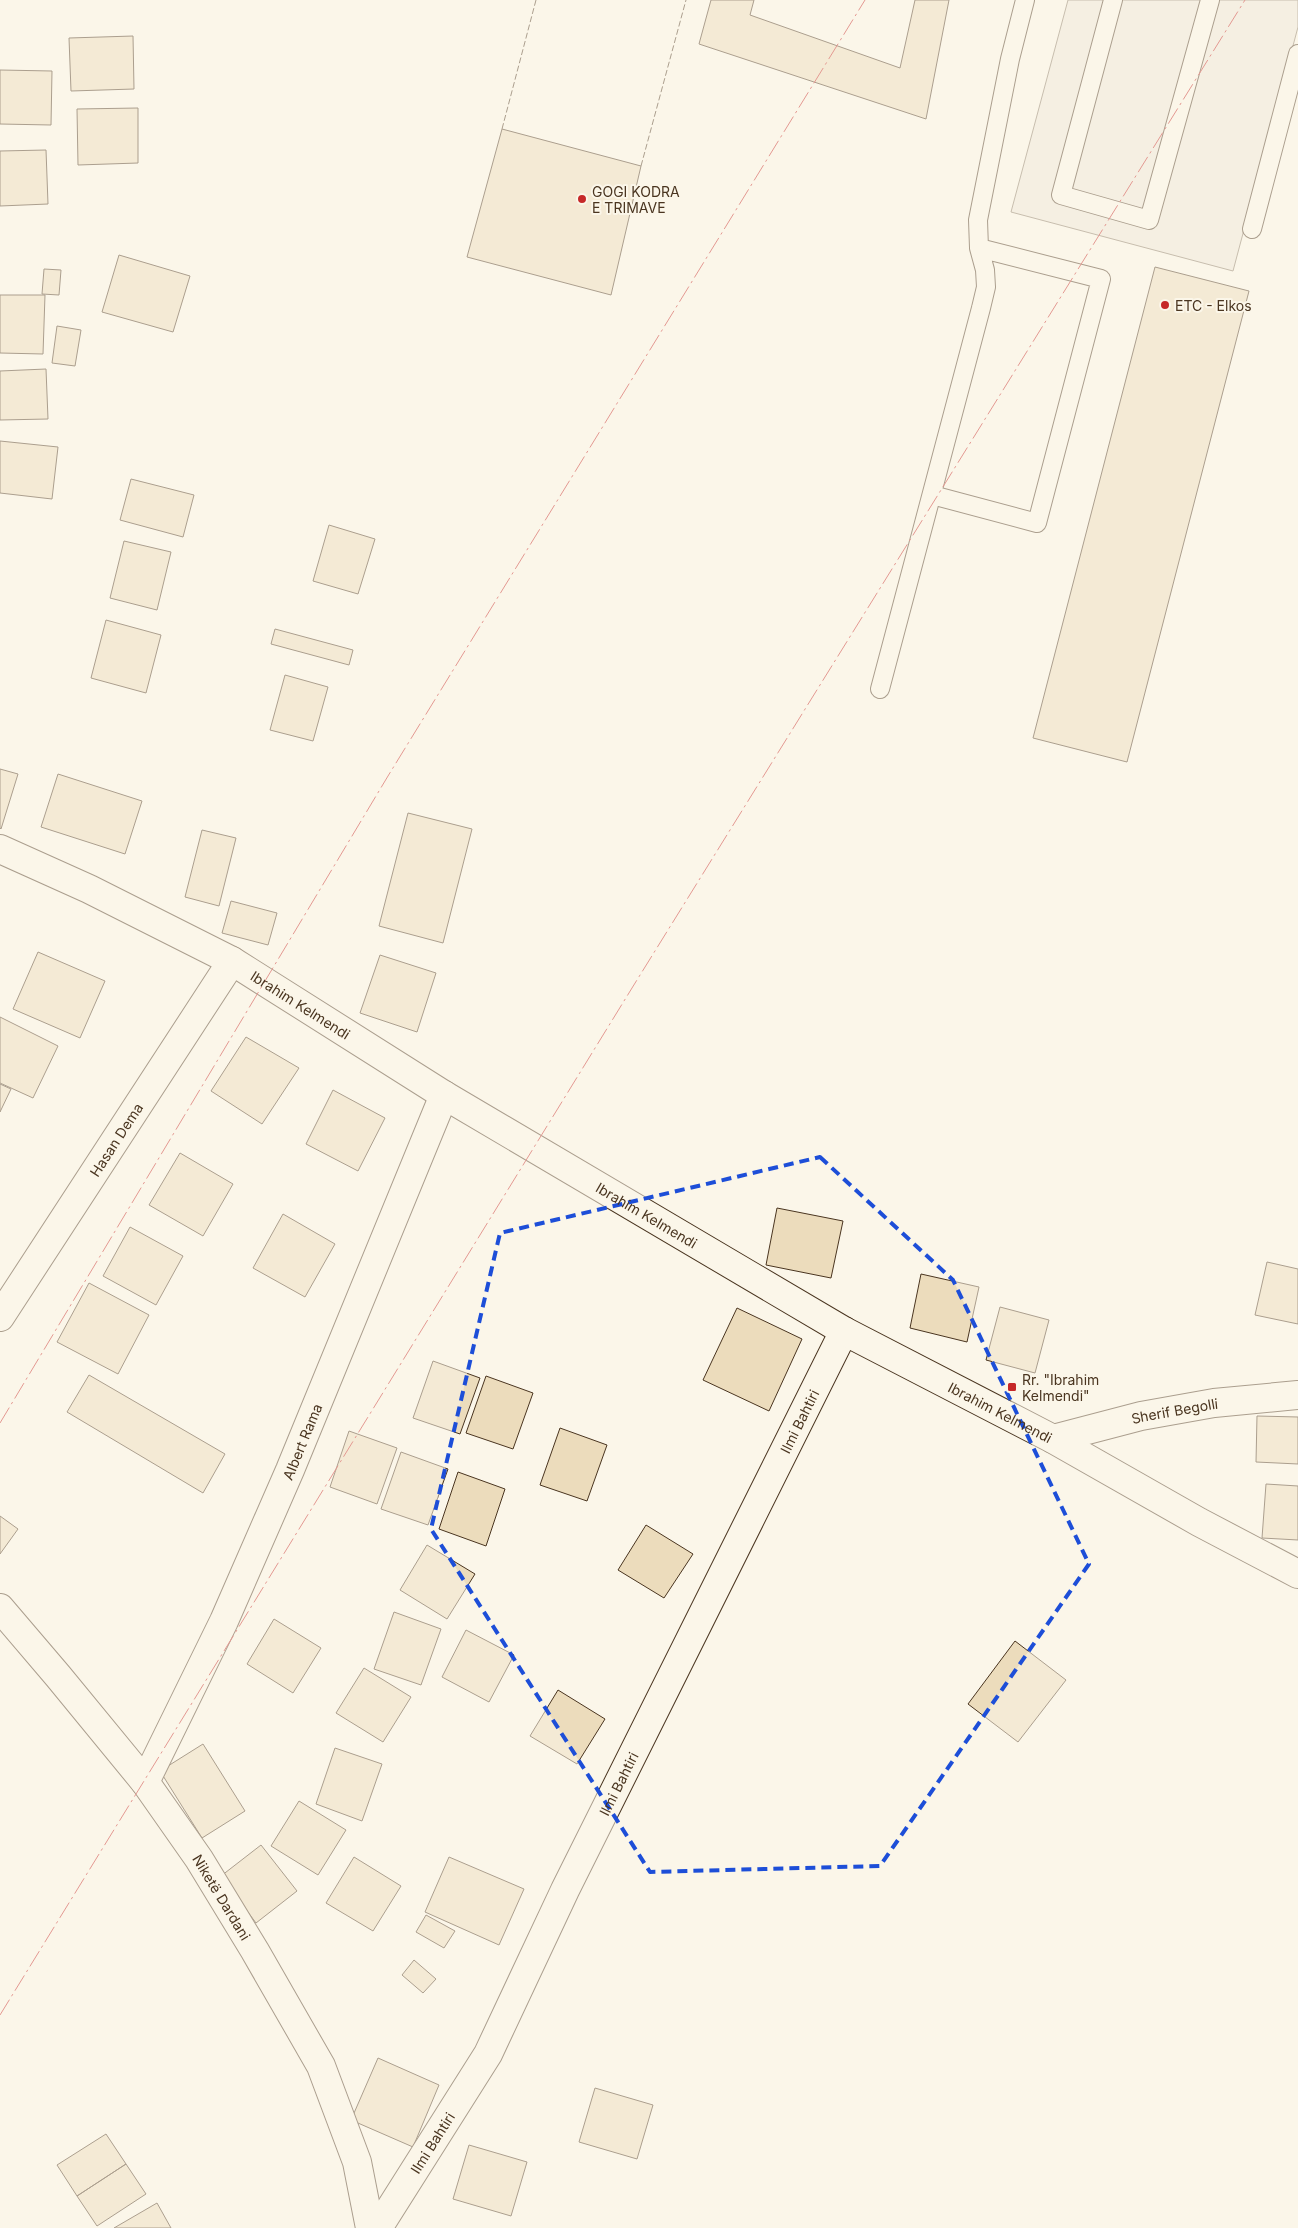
<svg xmlns="http://www.w3.org/2000/svg" width="1298" height="2228" font-family="Inter,sans-serif">
<style>
.parking{fill:#ede7d9;stroke:#887966}
.building{fill:#ecdcbc;stroke:#4a3520}
.lines{fill:none;stroke-linecap:round;stroke-linejoin:round}
.service-casing{stroke:#4a3520;stroke-width:20}
.minor-casing{stroke:#4a3520;stroke-width:30}
.tertiary-casing{stroke:#4a3520;stroke-width:30}
.service{stroke:#fbf6e9;stroke-width:18}
.minor{stroke:#fbf6e9;stroke-width:28}
.tertiary{stroke:#fbf6e9;stroke-width:28}
.fence{stroke:#4a3520;stroke-width:1;stroke-dasharray:6 2.5;stroke-linecap:butt}
.power{stroke:#c62828;stroke-width:1;stroke-dasharray:18 4 2.5 4;stroke-linecap:butt}
.marked{fill:none;stroke:#1d4ed8;stroke-width:4;stroke-dasharray:10 6;stroke-linejoin:round}
.poi-dot{fill:#c62828;stroke:#fbf6e9;stroke-width:2}
.labels{text-anchor:middle;dominant-baseline:central;stroke-width:4;stroke-linejoin:round;paint-order:stroke}
.poi-label{font-size:14px;fill:#4a3520;stroke:#fbf6e9;text-anchor:start}
.street-label{font-size:14px;fill:#4a3520;stroke:#fbf6e9}
</style>
<rect width="100%" height="100%" fill="#fbf6e9"/>
<path class="parking" d="M1068,0h230v27l-65,244 -222,-59z"/>
<path class="building" d="M711,0h43l-4,15 150,53 15,-68h34l-23,119 -227,-75z
M133,36l1,53 -63,2 -2,-53z
M0,70l52,1 -1,54 -51,-1z
M138,108v55l-60,2 -1,-56z
M502,129l139,37 -30,129 -144,-38z
M46,150l2,54 -48,2v-55z
M119,255l71,21 -17,56 -71,-20z
M1155,267l94,24 -122,471 -94,-24z
M44,269l17,1 -2,25 -17,-1z
M0,295h45l-2,59 -43,-1z
M57,326l24,4 -6,36 -23,-3z
M46,369l2,50 -48,1v-49z
M0,441l58,6 -6,52 -52,-6z
M131,479l63,16 -11,42 -63,-17z
M329,525l46,14 -17,55 -45,-13z
M124,541l47,11 -14,58 -47,-12z
M106,620l55,15 -15,58 -55,-15z
M275,629l78,21 -4,15 -78,-21z
M285,675l43,12 -15,54 -43,-11z
M0,769l18,5 -17,55 -1,-1z
M58,774l84,27 -17,53 -84,-27z
M408,813l64,16 -29,114 -64,-17z
M202,830l34,8 -17,68 -34,-9z
M231,901l46,12 -9,32 -46,-12z
M38,952l67,29 -25,57 -67,-29z
M380,955l56,18 -19,59 -57,-19z
M0,1017l58,29 -25,52 -33,-15z
M246,1037l53,31 -37,56 -51,-33z
M0,1084l11,5 -11,23z
M333,1090l52,28 -27,53 -52,-27z
M180,1153l53,31 -30,52 -54,-31z
M777,1208l66,13 -12,57 -65,-13z
M283,1214l52,30 -30,53 -52,-29z
M130,1227l53,29 -27,49 -53,-29z
M1267,1262l31,7v55l-43,-9z
M921,1274l58,13 -12,55 -57,-14z
M89,1283l60,32 -31,59 -61,-32z
M1000,1307l49,13 -14,53 -49,-13z
M737,1308l65,31 -33,72 -66,-31z
M433,1361l47,17 -20,56 -47,-16z
M89,1375l136,79 -22,39 -136,-81z
M486,1376l47,17 -20,56 -47,-16z
M1257,1416l41,1v47l-42,-2z
M560,1428l47,17 -20,56 -47,-16z
M349,1431l48,17 -20,56 -47,-17z
M401,1452l47,17 -20,56 -47,-16z
M458,1472l47,17 -19,57 -47,-17z
M1266,1484l32,2v54l-36,-2z
M0,1516l18,13 -18,25z
M646,1525l47,29 -29,44 -46,-28z
M427,1545l48,29 -28,45 -47,-29z
M394,1612l47,17 -20,56 -47,-16z
M274,1619l47,29 -28,45 -46,-29z
M466,1630l48,25 -25,47 -47,-25z
M1015,1641l51,39 -48,62 -50,-38z
M364,1668l47,29 -28,45 -47,-29z
M558,1690l47,29 -28,45 -47,-28z
M203,1744l42,67 -43,27 -42,-67z
M335,1748l47,16 -20,57 -46,-17z
M299,1801l47,29 -28,45 -47,-29z
M261,1845l36,46 -41,32 -35,-47z
M354,1857l47,29 -28,45 -47,-28z
M449,1857l75,32 -25,56 -74,-33z
M426,1915l29,16 -11,17 -28,-16z
M414,1960l22,19 -13,14 -21,-18z
M378,2058l61,27 -26,62 -62,-27z
M595,2088l58,17 -16,54 -58,-17z
M106,2134l20,30 -49,32 -20,-31z
M469,2145l58,17 -16,54 -58,-17z
M126,2164l20,30 -49,32 -20,-30z
M157,2203l14,25h-57z"/>
<g class="lines">
<defs>
<path id="service" d="M1113,0l-52,195 88,25 61,-220
M1252,229l46,-175
M932,495l105,28 64,-244 -122,-31
M880,689l101,-381 5,-21 -1,-17 -6,-22 -1,-28 32,-161 15,-59"/>
<g id="minor">
<path id="s1" d="M0,1317l232,-356"/>
<path id="s2" d="M1053,1439l88,-23 73,-13 84,-8"/>
<path id="s3" d="M0,1608l58,68 87,106 54,77 56,92 66,115 36,96 13,66"/>
<path id="s4" d="M145,1782l79,-161 66,-151 154,-375"/>
<path id="s5" d="M378,2228l110,-174 77,-164 279,-559"/>
</g>
<g id="tertiary">
<path id="s6" d="M0,849l89,40 143,72 212,134 400,236 209,108 146,83 99,52"/>
</g>
</defs>
<use href="#service" class="service-casing"/>
<use href="#minor" class="minor-casing"/>
<use href="#tertiary" class="tertiary-casing"/>
<use href="#service" class="service"/>
<use href="#minor" class="minor"/>
<use href="#tertiary" class="tertiary"/>
<path class="fence" d="M502,129l34,-129
M641,166l45,-166"/>
<path class="power" d="M0,1423l388,-647 477,-776
M0,2015l632,-1027 613,-988"/>
</g>
<path d="M0 0H1298V2228H0ZM820,1157l133,123 136,284 -209,302 -230,6 -219,-343 69,-296z" fill="#fbf6e9" fill-opacity=".55" fill-rule="evenodd"/>
<path class="marked" d="M820,1157l133,123 136,284 -209,302 -230,6 -219,-343 69,-296z"/>
<g class="poi-dot">
<circle cx="582" cy="199" r="5"/>
<circle cx="1165" cy="305" r="5"/>
<rect x="1007" y="1382" width="10" height="10" rx="2.5"/>
</g>
<g class="labels">
<g class="poi-label">
<text x="592" y="191">GOGI KODRA<tspan x="592" dy="16">E TRIMAVE</tspan></text>
<text x="1175" y="305">ETC - Elkos</text>
<text x="1022" y="1379">Rr. "Ibrahim<tspan x="1022" dy="16">Kelmendi"</tspan></text>
</g>
<g class="street-label">
<text stroke="none"><textPath href="#s6" startOffset="339">Ibrahim Kelmendi</textPath></text>
<text stroke="none"><textPath href="#s1" startOffset="212">Hasan Dema</textPath></text>
<text stroke="none"><textPath href="#s6" startOffset="744">Ibrahim Kelmendi</textPath></text>
<text stroke="none"><textPath href="#s6" startOffset="1149">Ibrahim Kelmendi</textPath></text>
<text stroke="none"><textPath href="#s2" startOffset="125">Sherif Begolli</textPath></text>
<text stroke="none"><textPath href="#s5" startOffset="911">Ilmi Bahtiri</textPath></text>
<text stroke="none"><textPath href="#s4" startOffset="375">Albert Rama</textPath></text>
<text stroke="none"><textPath href="#s5" startOffset="506">Ilmi Bahtiri</textPath></text>
<text stroke="none"><textPath href="#s3" startOffset="365">Niketë Dardani</textPath></text>
<text stroke="none"><textPath href="#s5" startOffset="101">Ilmi Bahtiri</textPath></text>
</g>
</g>
</svg>
